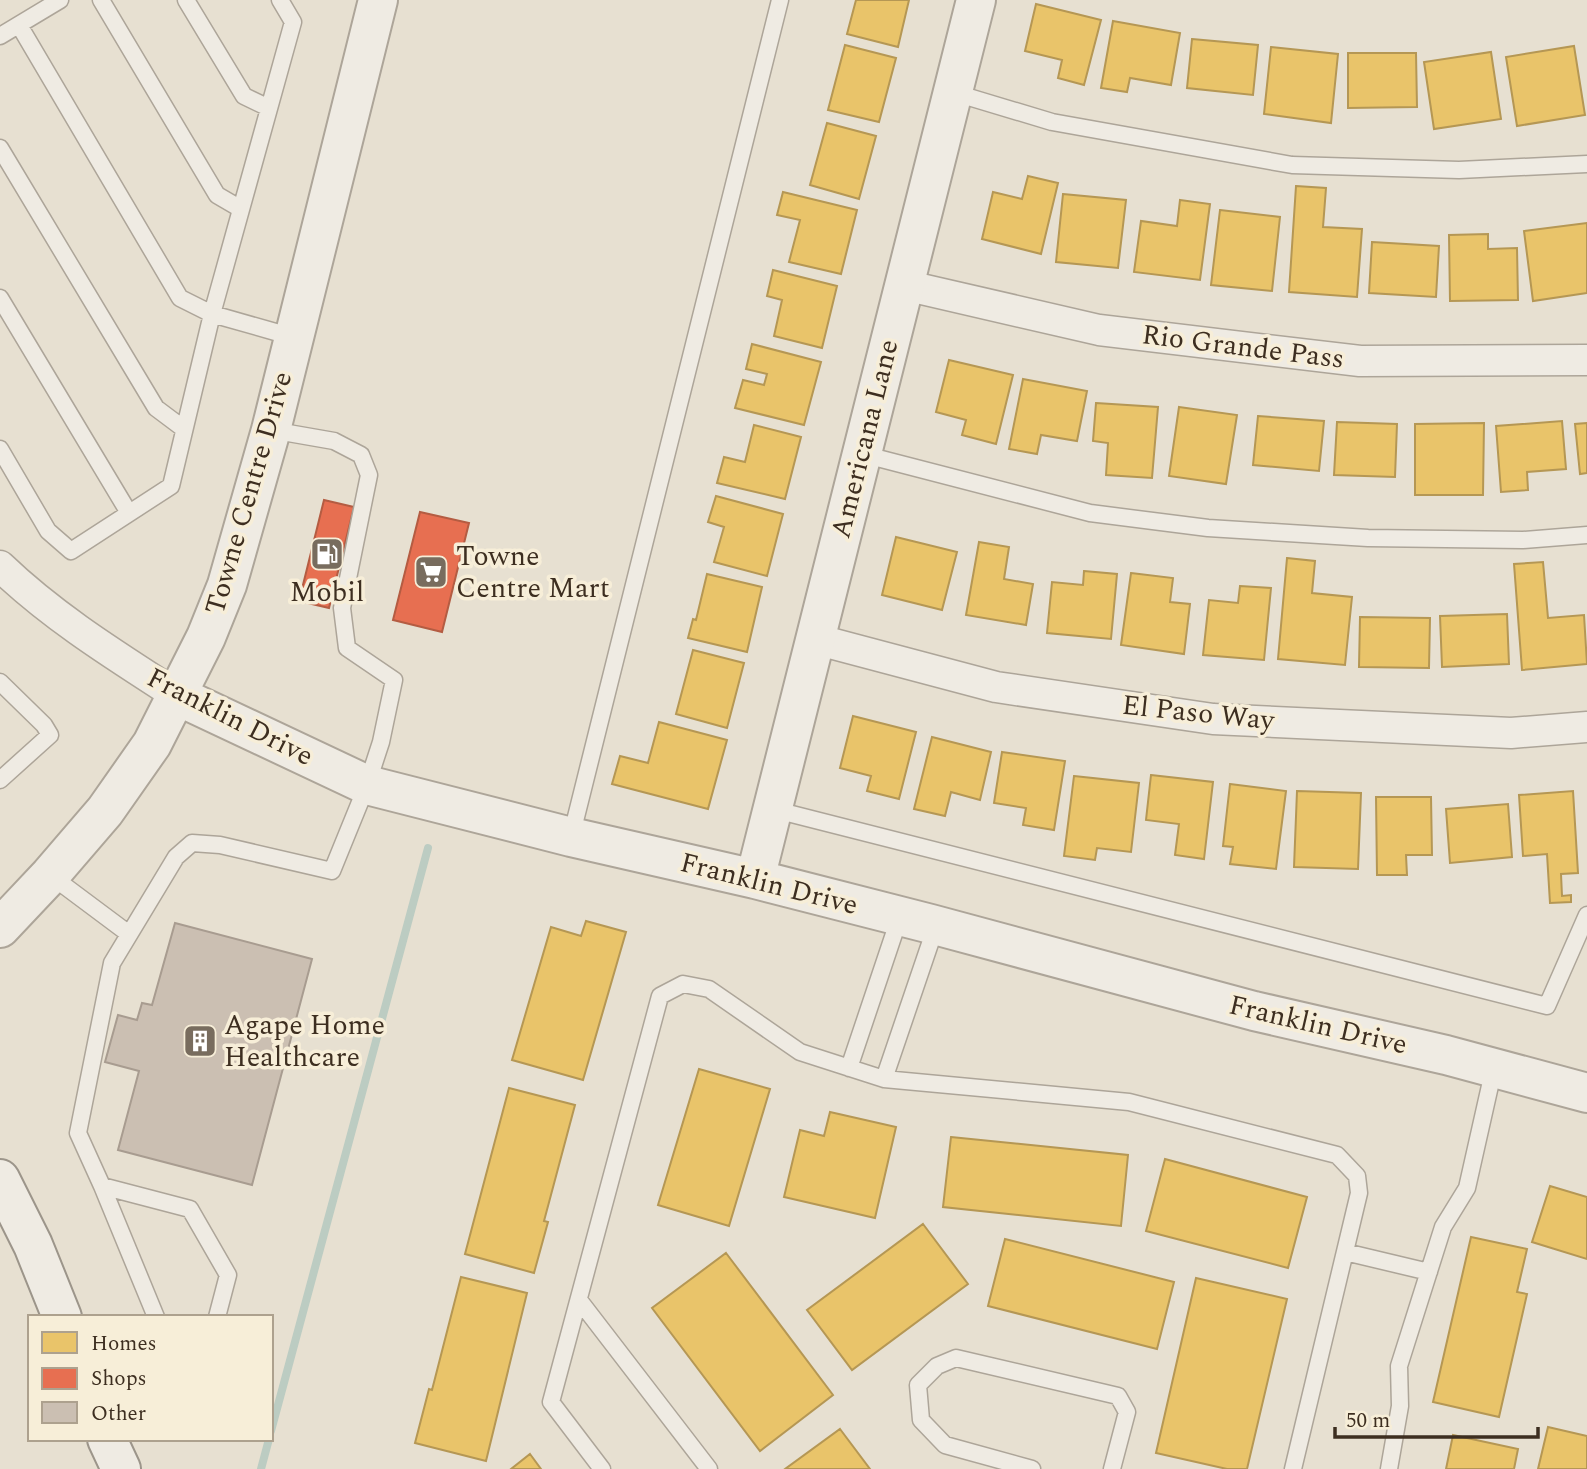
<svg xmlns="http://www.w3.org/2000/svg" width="1587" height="1469" font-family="Spectral,serif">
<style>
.homes{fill:#e9c46a;stroke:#b59754;stroke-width:2}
.shops{fill:#e76f51;stroke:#b45c42;stroke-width:2}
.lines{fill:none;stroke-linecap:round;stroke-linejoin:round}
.stream{stroke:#bcccc2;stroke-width:8}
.building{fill:#cbbfb2;stroke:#a89c90;stroke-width:2}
.service-casing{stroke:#ada599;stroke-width:19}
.minor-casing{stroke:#ada599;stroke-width:33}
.tertiary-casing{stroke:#ada599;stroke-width:42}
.secondary-casing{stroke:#9c958a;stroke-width:42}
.service{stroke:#efebe3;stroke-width:16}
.minor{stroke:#efebe3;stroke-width:30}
.tertiary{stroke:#efebe3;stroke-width:38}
.secondary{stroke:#efebe3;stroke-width:38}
.labels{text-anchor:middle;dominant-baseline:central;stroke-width:7;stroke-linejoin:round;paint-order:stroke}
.street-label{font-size:28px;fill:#3d2e20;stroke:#f7eed8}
.poi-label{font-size:28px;fill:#3d2e20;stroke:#f7eed8;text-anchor:start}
</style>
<rect width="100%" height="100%" fill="#e7e0d1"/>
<path class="homes" d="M856,0h53l-11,47 -51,-13z
M1036,4l65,16 -17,65 -26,-7 4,-18 -37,-9z
M1113,21l67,12 -9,52 -41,-7 -3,14 -26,-4z
M1192,39l66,6 -5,50 -66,-7z
M845,45l51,13 -17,64 -51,-12z
M1574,46l11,69 -68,11 -11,-69z
M1271,47l67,7 -7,69 -67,-9z
M1491,52l10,67 -67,10 -10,-67z
M1348,53h68l1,54 -69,1z
M827,123l49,13 -17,63 -49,-14z
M1028,176l30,7 -17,71 -59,-15 11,-47 29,7z
M1296,186l30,2 -3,39 39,2 -5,68 -68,-5z
M783,192l74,18 -16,64 -52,-12 11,-42 -23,-5z
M1063,194l63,6 -8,68 -62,-6z
M1180,200l30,4 -10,76 -66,-8 7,-51 36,5z
M1220,210l60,7 -8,74 -61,-6z
M1587,223v70l-54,8 -9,-70z
M1488,234v15l29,-1 1,52 -68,1 -1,-66z
M1372,242l67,4 -3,51 -67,-4z
M773,270l64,16 -15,62 -48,-12 8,-36 -15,-4z
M752,344l69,18 -17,63 -69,-17 8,-28 21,5 3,-11 -21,-5z
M949,360l64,15 -17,69 -34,-9 4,-15 -30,-8z
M1023,379l64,12 -10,50 -36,-6 -4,19 -28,-5z
M1096,403l62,4 -6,71 -46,-3 2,-32 -15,-2z
M1179,407l58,8 -11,69 -57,-8z
M1258,416l66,5 -5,50 -66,-6z
M1562,421l4,48 -39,3 1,18 -27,2 -5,-66z
M1337,422l60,2 -2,53 -61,-2z
M1484,423l-1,72h-68v-71z
M1587,423v50l-7,1 -5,-50z
M754,425l47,12 -16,62 -68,-16 7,-26 21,5z
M716,496l67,18 -16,62 -53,-14 10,-35 -16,-5z
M896,537l61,15 -15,58 -60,-15z
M979,542l30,5 -5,32 29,5 -7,41 -60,-10z
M1287,558l28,3 -3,32 40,4 -7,68 -67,-6z
M1543,562l5,56 36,-3 3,49 -65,6 -8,-106z
M1084,571l33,3 -6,65 -64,-6 5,-51 31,3z
M1131,573l42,5 -3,24 20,2 -6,50 -63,-9z
M707,574l55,13 -15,65 -59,-14 5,-19 3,1z
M1240,586l31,2 -7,72 -61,-5 6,-55 29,3z
M1507,614l2,50 -67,3 -2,-51z
M1360,617l70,1 -1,50 -70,-1z
M693,650l51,13 -17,65 -51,-14z
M853,716l63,16 -17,67 -32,-8 4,-15 -31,-8z
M659,722l68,18 -19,69 -96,-25 8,-28 28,7z
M932,737l59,15 -11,48 -29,-8 -6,24 -31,-7z
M1002,752l63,9 -11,69 -31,-5 3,-17 -32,-5z
M1151,775l62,7 -9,77 -29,-4 4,-31 -33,-4z
M1074,776l65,7 -8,69 -34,-4 -2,12 -31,-4z
M1230,784l56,7 -10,78 -46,-5 3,-17 -10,-1z
M1297,791l64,2 -3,76 -64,-2z
M1573,791l5,82 -17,1 1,22 9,-1v7l-21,1 -3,-49 -24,2 -4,-61z
M1376,797h55l1,58h-26l1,20h-30z
M1508,804l4,53 -62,6 -4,-54z
M586,921l40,11 -43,148 -71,-20 39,-133 30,9z
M699,1069l71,20 -41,137 -71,-21z
M509,1088l66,17 -31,116 4,1 -14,51 -69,-19z
M830,1112l66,15 -21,91 -91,-21 16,-67 24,6z
M951,1137l177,18 -7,71 -178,-19z
M1165,1159l142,38 -19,71 -142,-37z
M1550,1186l37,11v62l-55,-17z
M923,1224l45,60 -116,86 -45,-60z
M1471,1237l56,12 -10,43 10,2 -28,123 -66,-15z
M1005,1239l169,43 -17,67 -169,-43z
M726,1253l107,142 -73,56 -108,-143z
M461,1277l66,16 -41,168 -71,-18 14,-54 3,1z
M1196,1278l91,21 -40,170h-20l-71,-16z
M1548,1427l39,9v33h-49z
M840,1429l30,40h-85z
M1453,1435l65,14 -4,20h-68z
M530,1454l11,15h-30z"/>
<path class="shops" d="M324,500l30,7 -25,101 -30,-7z
M420,512l49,11 -27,109 -49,-12z"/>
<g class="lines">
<path class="stream" d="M271,1431l157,-583
M261,1469l8,-30"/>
</g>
<path class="building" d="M175,923l137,36 -60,226 -134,-35 21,-79 -34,-9 13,-47 19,5 5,-17 10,2z"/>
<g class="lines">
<defs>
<path id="service" d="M101,0l116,195 24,14
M186,0l58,96 25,12
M19,25l161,273 32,16 81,23
M0,36l60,-36
M952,92l100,30 240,43 167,5 128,-6
M0,148l156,260 28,21
M0,298l129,215
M0,449l48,82 23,20 100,-65 41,-172 81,-292 -13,-22
M862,454l228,59 118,15 160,10 155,2 64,-5
M0,682l44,43 6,10 -50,45
M772,809l775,197 40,-91
M571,837l209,-837
M50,875l79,59
M849,1068l51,-152
M884,1079l52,-153
M102,1186l54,131
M1345,1252l84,20
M579,1300l130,169
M217,1317l11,-42 -38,-66 -88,-23 -24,-53 34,-170 64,-106 16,-14 28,2 112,26 35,-86 14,-43 13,-62 -47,-32 -5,-40 27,-133 -8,-20 -27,-14 -63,-11
M602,1469l-51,-67 109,-406 23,-12 26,5 91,63 84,27 245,23 208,53 20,21 2,17 -66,276
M1032,1469l-87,-24 -24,-25 -3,-35 19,-19 19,-8 162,38 9,16 -15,57
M1389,1469l11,-63 -1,-40 44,-139 24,-39 27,-120"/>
<path id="minor" d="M904,285l195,45 261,31 227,-1
M0,566c53,51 116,90 178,130
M815,639l181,48 217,32 298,14 76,-6"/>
<path id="tertiary" d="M178,696l189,89 204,52 184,42 176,45 323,87 192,44 141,38
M755,879l221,-879
M0,928l50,-53 55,-64 47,-67 54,-107 21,-52 44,-155 107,-430"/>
<path id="secondary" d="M0,1179l33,66 29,72
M107,1439l14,30"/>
</defs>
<use href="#service" class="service-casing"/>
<use href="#minor" class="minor-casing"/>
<use href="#tertiary" class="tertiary-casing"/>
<use href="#secondary" class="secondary-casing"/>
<use href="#service" class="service"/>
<use href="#minor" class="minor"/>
<use href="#tertiary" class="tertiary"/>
<use href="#secondary" class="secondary"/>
</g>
<defs>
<symbol id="fuel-square" viewBox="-11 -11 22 22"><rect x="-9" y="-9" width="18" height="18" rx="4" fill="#786c5e" stroke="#f7eed8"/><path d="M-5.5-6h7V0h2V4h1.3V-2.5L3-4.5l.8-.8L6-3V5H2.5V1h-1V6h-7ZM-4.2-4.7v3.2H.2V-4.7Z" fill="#fff"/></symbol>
<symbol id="supermarket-square" viewBox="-11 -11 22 22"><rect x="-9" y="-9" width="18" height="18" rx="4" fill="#786c5e" stroke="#f7eed8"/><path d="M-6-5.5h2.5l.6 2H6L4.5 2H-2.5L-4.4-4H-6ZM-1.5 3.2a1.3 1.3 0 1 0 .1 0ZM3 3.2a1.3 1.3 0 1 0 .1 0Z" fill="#fff"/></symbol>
<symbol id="building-square" viewBox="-11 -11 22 22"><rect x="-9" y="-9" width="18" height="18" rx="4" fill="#786c5e" stroke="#f7eed8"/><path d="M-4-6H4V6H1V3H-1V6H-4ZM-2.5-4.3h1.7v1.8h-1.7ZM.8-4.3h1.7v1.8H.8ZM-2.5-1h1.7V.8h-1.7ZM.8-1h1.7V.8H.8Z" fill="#fff"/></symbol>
</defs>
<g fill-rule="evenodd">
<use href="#fuel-square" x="308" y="535" width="38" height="38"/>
<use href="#supermarket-square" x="412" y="553" width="38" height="38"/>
<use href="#building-square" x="181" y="1022" width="38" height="38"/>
</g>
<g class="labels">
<g class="street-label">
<text transform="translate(1243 347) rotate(7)">Rio Grande Pass</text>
<text transform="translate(865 439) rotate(-76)">Americana Lane</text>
<text transform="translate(249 493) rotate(-74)">Towne Centre Drive</text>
<text transform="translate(1198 713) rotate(6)">El Paso Way</text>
<text transform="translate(230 717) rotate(27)">Franklin Drive</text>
<text transform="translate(769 884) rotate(14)">Franklin Drive</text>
<text transform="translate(1318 1025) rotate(13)">Franklin Drive</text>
</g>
<g class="poi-label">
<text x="456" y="556">Towne<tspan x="456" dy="32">Centre Mart</tspan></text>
<text x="327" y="592" text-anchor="middle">Mobil</text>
<text x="224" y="1025">Agape Home<tspan x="224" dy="32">Healthcare</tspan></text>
</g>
</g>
<rect x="28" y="1315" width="245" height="126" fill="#f7eed8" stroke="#ada18e" stroke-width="2"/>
<rect x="42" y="1332" width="35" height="21" fill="#e9c46a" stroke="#ada18e" stroke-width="2"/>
<text x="91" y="1350" font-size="21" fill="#3d2e20">Homes</text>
<rect x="42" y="1368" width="35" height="21" fill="#e76f51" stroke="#ada18e" stroke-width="2"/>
<text x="91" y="1385" font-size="21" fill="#3d2e20">Shops</text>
<rect x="42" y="1402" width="35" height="21" fill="#cbbfb2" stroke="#ada18e" stroke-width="2"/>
<text x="91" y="1420" font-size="21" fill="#3d2e20">Other</text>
<path d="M1335 1427v10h203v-10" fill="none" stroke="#3d2e20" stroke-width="3.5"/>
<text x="1346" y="1427" font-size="21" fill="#3d2e20" stroke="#f7eed8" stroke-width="5" paint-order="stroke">50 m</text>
</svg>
